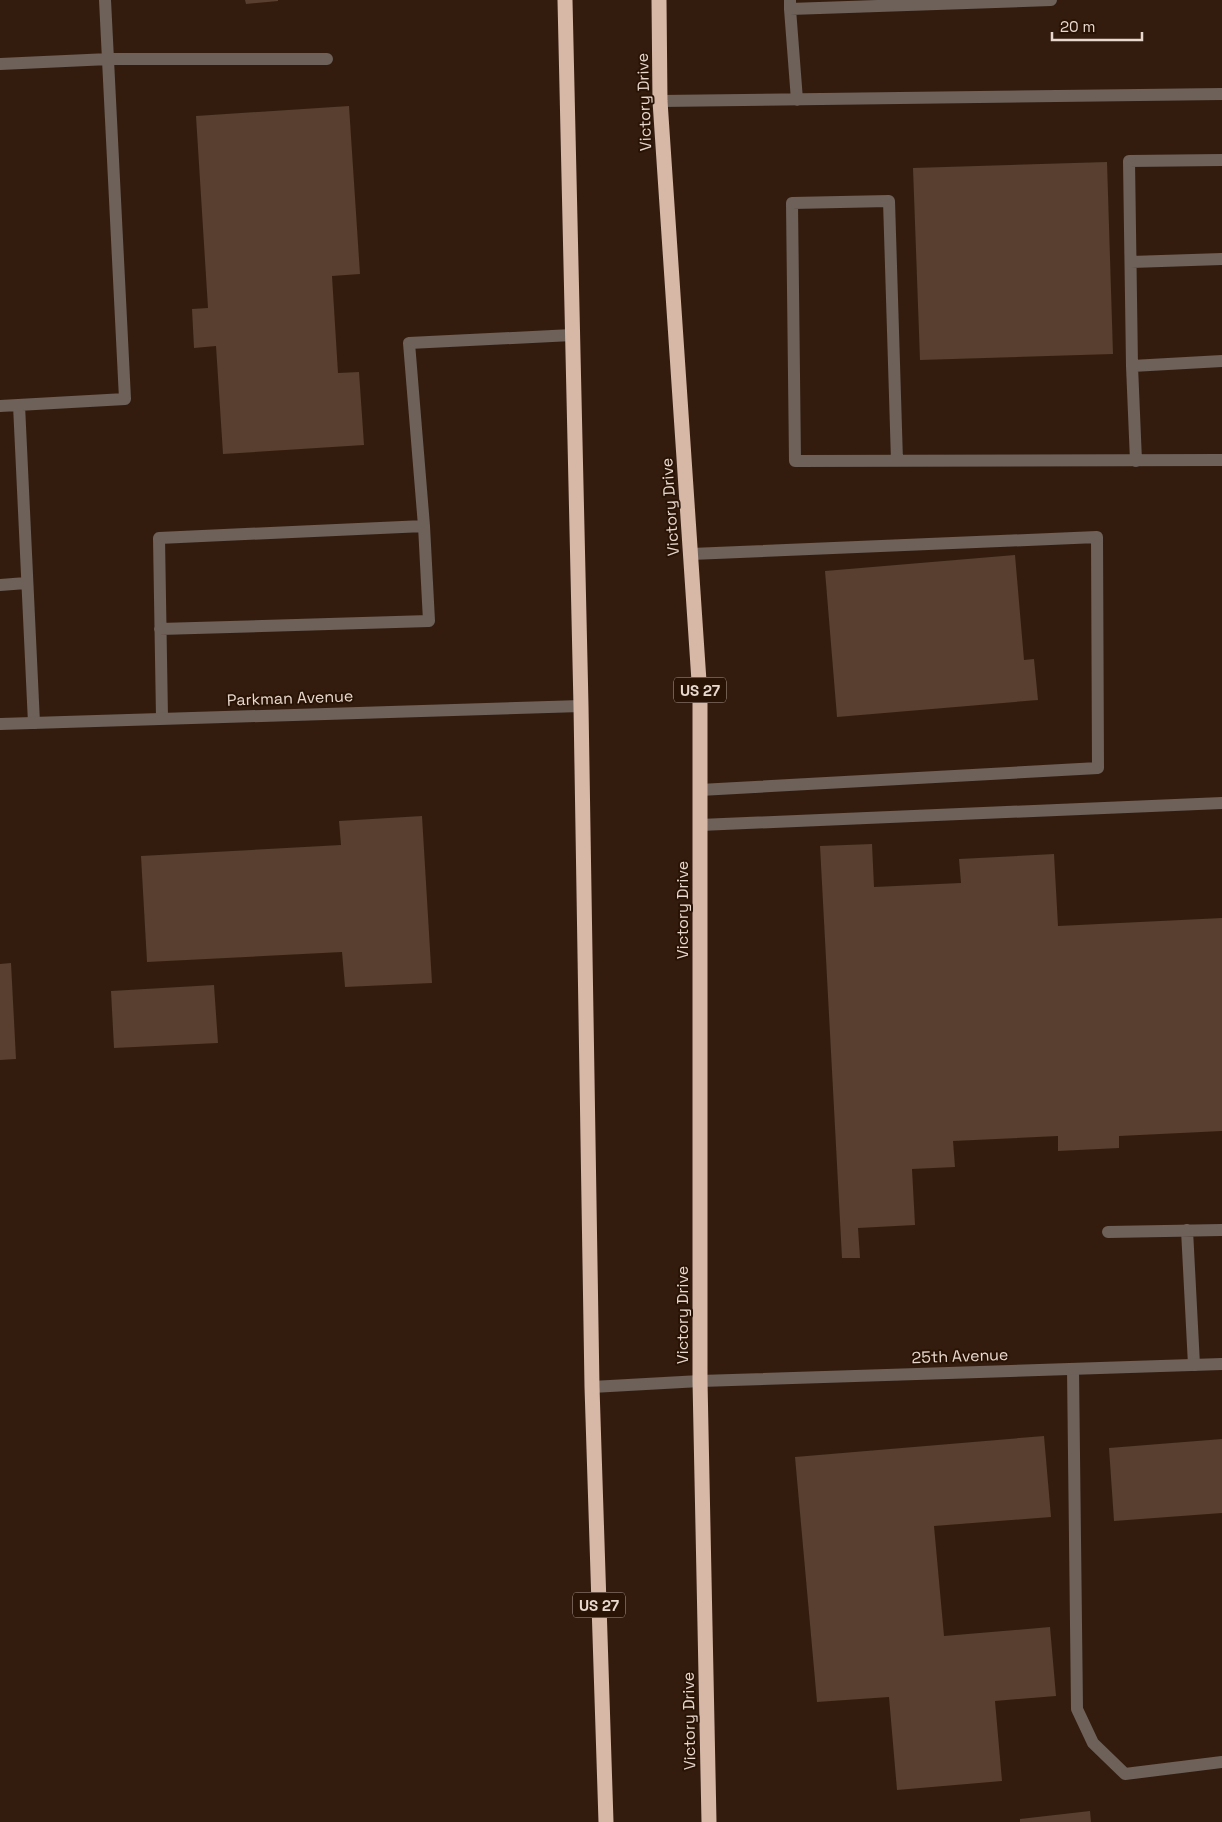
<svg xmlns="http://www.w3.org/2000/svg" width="1222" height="1822" font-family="'Space Grotesk',sans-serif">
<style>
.building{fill:#583f2f}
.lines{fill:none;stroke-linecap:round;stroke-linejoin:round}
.lane{stroke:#6d615a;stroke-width:12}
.street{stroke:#6d615a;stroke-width:12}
.highway{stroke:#d7b8a6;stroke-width:15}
.labels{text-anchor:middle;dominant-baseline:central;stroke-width:4;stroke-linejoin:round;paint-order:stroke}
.shield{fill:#291305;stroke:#af9d92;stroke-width:1}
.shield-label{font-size:15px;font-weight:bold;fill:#e8d8ce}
.street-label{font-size:16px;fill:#e8d8ce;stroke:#291305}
</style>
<rect width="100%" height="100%" fill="#331c0e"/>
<path class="building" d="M245,0h33v1l-32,3z
M349,106l11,168 -28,2 6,97 21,-1 5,73 -141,9 -7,-108 -22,2 -2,-39 16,-1 -12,-192z
M1107,162l6,192 -193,6 -7,-192z
M1015,555l9,105 10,-1 4,41 -201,17 -12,-146z
M422,816l10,167 -87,4 -3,-35 -195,10 -6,-106 200,-11 -2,-24z
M872,844l2,43 87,-4 -2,-24 95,-5 4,72 164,-8v213l-103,5v12l-61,3v-15l-105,5 2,26 -43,2 3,56 -57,3 2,30h-18l-22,-412z
M11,963l5,96 -16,1v-96z
M214,985l4,58 -104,5 -3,-57z
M1044,1436l7,81 -117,9 10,110 106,-9 6,69 -61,5 7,80 -105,9 -8,-93 -72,5 -22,-245z
M1222,1439v74l-108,8 -5,-73z
M1090,1811l1,11h-71v-3z"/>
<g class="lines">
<path class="lane" d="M790,0v9l261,-9
M790,9l7,91
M0,64l109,-5h218
M660,101l562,-7
M1222,160l-93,1 3,205 90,-5
M1131,262l91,-3
M1132,366l4,95
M19,405l15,318
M0,406l125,-7 -20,-399
M897,461l-8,-260 -97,2 3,258 427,-1
M691,554l406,-17 1,231 -398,22
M0,585l26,-2
M160,629l269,-8 -5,-95
M162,718l-3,-180 265,-12 -15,-183 163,-8
M700,825l522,-22
M1187,1230l7,135
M1108,1232l114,-2
M1073,1369l4,340 16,34 32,31 97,-12"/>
<path class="street" d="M0,724l581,-18
M592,1387l108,-6 522,-17"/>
<path class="highway" d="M565,0l16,706 11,681 14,435
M659,0l1,101 40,595v685l9,441"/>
</g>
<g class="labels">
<g class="shield">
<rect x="674" y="677.5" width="52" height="25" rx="4"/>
<rect x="573" y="1592.5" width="52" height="25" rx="4"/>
</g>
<g class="shield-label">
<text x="700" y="690">US 27</text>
<text x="599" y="1605">US 27</text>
</g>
<g class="street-label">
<text transform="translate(644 102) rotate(-92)">Victory Drive</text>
<text transform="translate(670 507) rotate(-94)">Victory Drive</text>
<text transform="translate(290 698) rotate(-2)">Parkman Avenue</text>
<text transform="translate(682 910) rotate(-90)">Victory Drive</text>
<text transform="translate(682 1315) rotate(-90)">Victory Drive</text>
<text transform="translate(960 1356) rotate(-2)">25th Avenue</text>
<text transform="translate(689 1721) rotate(-91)">Victory Drive</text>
</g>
</g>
<path d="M1052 32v8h90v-8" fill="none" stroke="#e8d8ce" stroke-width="2.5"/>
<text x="1060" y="32" font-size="15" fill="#e8d8ce" stroke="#291305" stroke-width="4" paint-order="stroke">20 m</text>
</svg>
